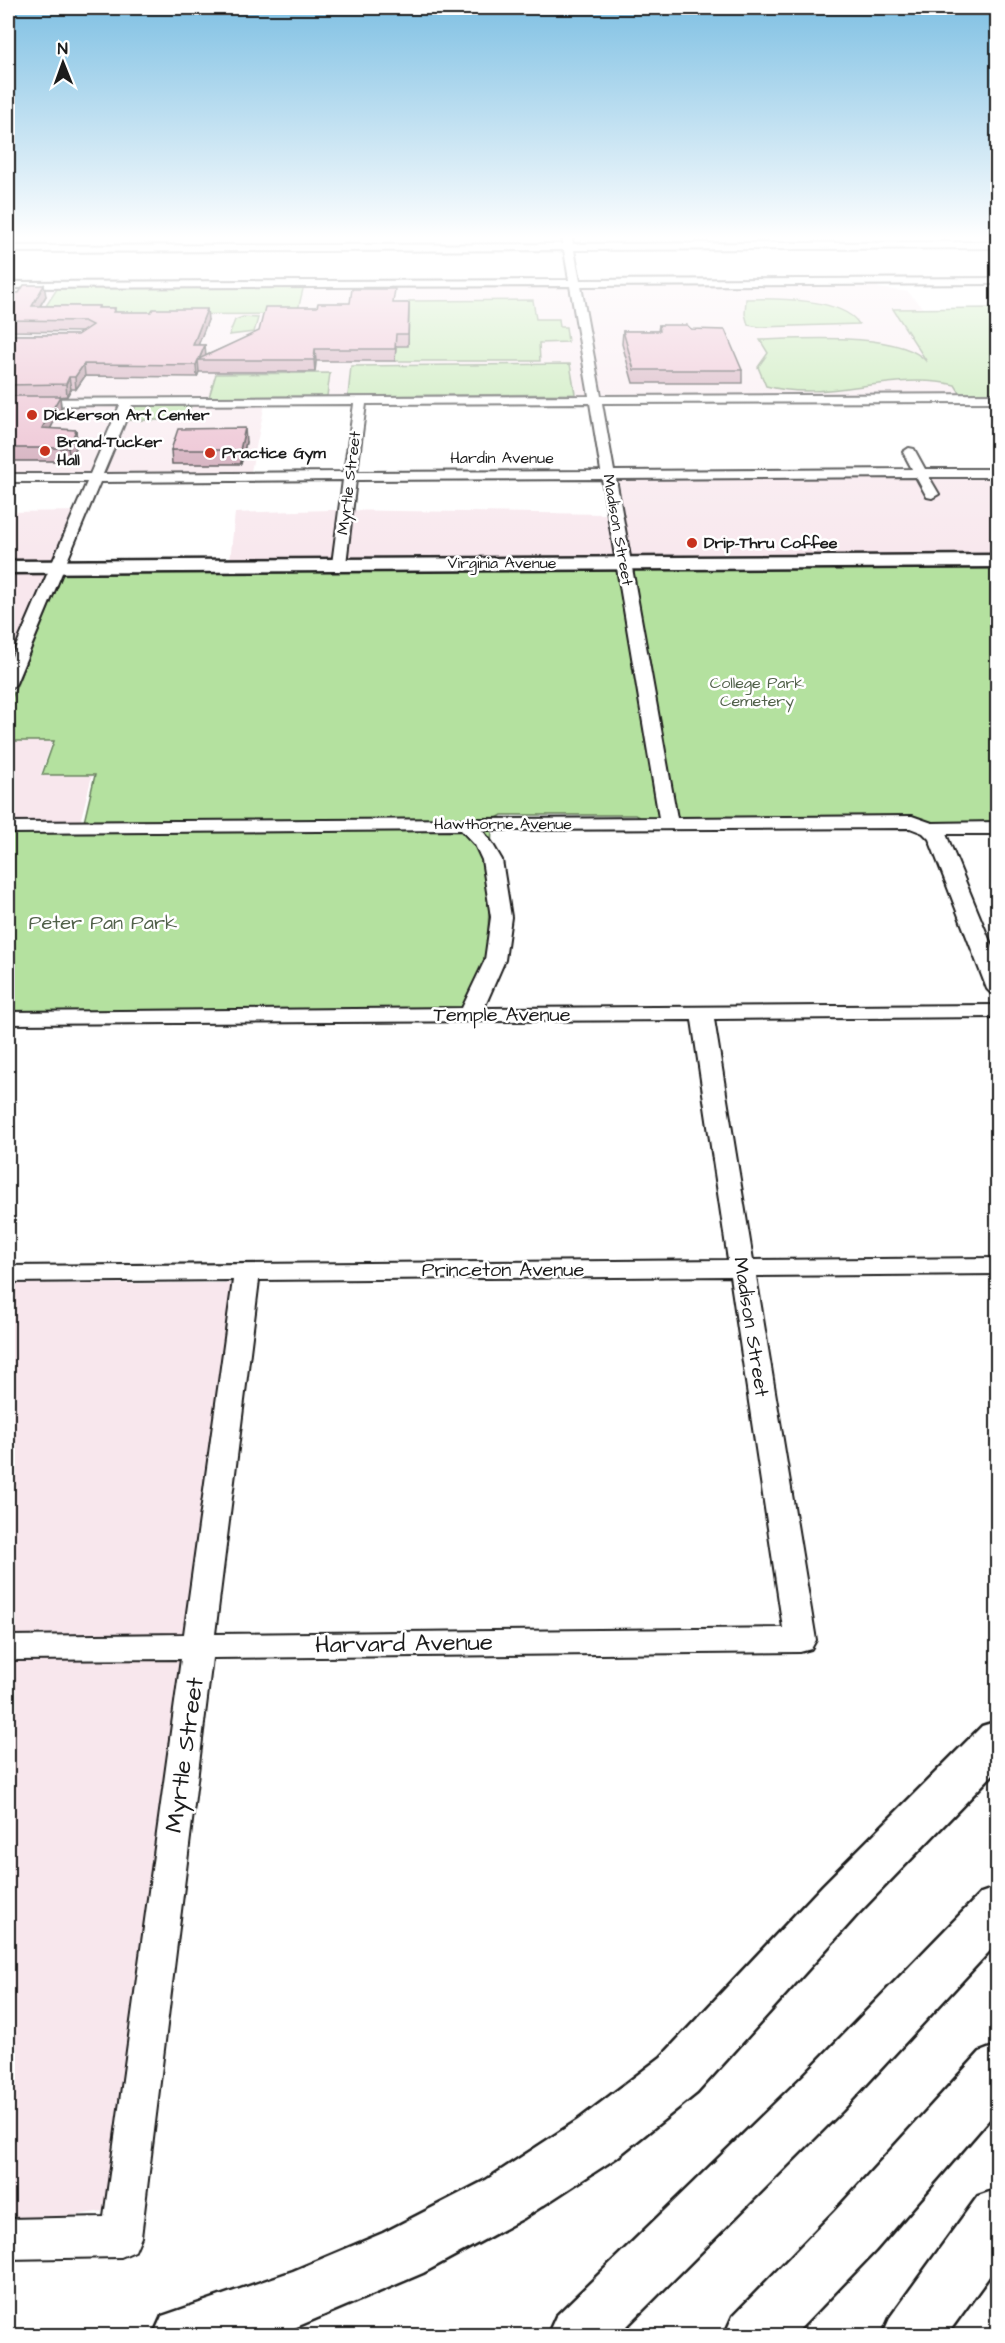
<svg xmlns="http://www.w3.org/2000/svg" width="1005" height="2343" font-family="'Architects Daughter',sans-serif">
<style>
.built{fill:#f8e7ed}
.green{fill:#b4e19f;stroke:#687e5e;stroke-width:1.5}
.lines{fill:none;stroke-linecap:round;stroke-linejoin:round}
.street-casing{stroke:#1c1c1c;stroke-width:4}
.secondary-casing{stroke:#1c1c1c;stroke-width:5}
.highway-casing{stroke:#1c1c1c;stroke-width:5}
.street{fill:#fff;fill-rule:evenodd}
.secondary{fill:#fff;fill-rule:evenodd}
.highway{fill:#fff;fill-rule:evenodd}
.wall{fill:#c796a9;stroke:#1c1c1c;stroke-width:1.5}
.shaded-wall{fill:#a27a89;stroke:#1c1c1c;stroke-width:1.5}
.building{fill:#e7afc4;stroke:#1c1c1c;stroke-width:1.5}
.poi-dot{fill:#c8321e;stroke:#fff;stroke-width:2}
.labels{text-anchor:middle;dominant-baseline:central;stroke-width:5;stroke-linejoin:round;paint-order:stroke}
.far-poi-label{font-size:16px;font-weight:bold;fill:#1c1c1c;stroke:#fff;text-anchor:start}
.far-street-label{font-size:16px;fill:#1c1c1c;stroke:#fff}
.far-park-label{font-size:16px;fill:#51614a;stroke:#fff}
.park-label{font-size:20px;fill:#51614a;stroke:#fff}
.street-label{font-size:20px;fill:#1c1c1c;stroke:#fff}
.near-street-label{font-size:24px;fill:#1c1c1c;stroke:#fff}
</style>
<rect width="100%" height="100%" fill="#fff"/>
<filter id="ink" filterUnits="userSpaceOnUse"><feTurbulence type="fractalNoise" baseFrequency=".0167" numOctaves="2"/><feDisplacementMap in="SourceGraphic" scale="12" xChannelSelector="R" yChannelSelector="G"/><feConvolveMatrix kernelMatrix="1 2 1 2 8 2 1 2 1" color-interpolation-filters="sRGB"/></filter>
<g filter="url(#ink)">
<path class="built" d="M875,282l4,6 29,4 16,17 73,-1v90l-732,6 -15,72 -242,2v-193z
M997,474v86l-767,1 5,-48 95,-3 277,4 -6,-37z
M87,511l-31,50 -48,103v-152z
M8,742h44l-12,34h52l-12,46 -72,2z
M232,1283l-123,927 -101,16v-942z"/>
<path class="green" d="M304,285l-7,29 -257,1 19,-29z
M746,299c28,-1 97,-1 113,25l-99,3 -12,-2 -3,-11z
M533,300l3,19h23l1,8h6l2,15 -29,1 1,18h-145l1,-15 12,-1 1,-44z
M997,308v85h-37l-5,-8c-62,-15 -127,18 -189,1l-8,-19 10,-14 -8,-13c38,-1 142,-9 167,22l-34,-53z
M243,317l15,1 -4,14 -25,3 6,-15z
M570,364l5,30 -227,2 3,-30z
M330,373l-3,23 -118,1 7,-23z
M136,406h55l-6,14h-56z
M758,567h239v257l-356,-6 -6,-3h-133l-7,4 -411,3 11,-47h-53l12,-34h-46v-34l55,-134z
M492,825l-5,136 -15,47 -464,11v-191z"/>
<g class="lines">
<defs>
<path id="street" d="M562,237h10l1,7 425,-2v6l-424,2 6,30 418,-2v6l-417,2 20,110 397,-2v8l-396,1 12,68 298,-2 -9,-17 6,-4 5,1 11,20h73v8h-69l10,17 -7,4 -5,-1 -11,-20 -300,2 61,339 235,-2 20,7 66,-1v12h-52l52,127v34l-7,-2 -4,-4 -58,-150 -6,-6 -13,-5 -428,2 10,13 10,17 9,57 -6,43 -21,48 514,-3v12l-284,2 39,241 245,-2v16l-242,2 60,364 -5,9 -11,3 -588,6 -71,579 -6,14 -14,6 -113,2v-40l96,-2 77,-558 -173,1v-24l176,-2 49,-354 -225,2v-16l720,-6 -36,-240 -684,4v-12l454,-4 23,-48 6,-43 -9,-57 -7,-15 -14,-15 -453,3v-11l651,-4 -57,-339 -246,1 -10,84 -7,4 -7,-4 11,-84 -243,2 -84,201 -2,3 -6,2v-23l79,-183h-79v-8h82l30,-69 -112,1v-7l581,-3 -19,-110 -562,2v-6l561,-2 -5,-30 -556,2v-6l555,-2zM590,403l11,68 -244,1 9,-68zM354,404l-10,68 -241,2 29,-69zM730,1276l53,352 -568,6 44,-354z"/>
<path id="secondary" d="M998,555v12l-990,6v-12z"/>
<path id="highway" d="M998,1721v48l-141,146 -160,178 -81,65 -92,60 -101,55 -129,55 -24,8h-117l9,-20 131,-45 90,-38 103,-53 92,-60 83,-63 162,-172 159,-159z
M998,1887v55l-156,169 -225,225h-70l9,-20 248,-241 177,-182z
M998,2045v64l-123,142 -82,85h-69l9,-20 102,-105 145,-159z
M998,2189v75l-52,72h-64l9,-20 87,-120z"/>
</defs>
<use href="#street" class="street-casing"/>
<use href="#secondary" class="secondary-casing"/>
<use href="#highway" class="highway-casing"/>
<use href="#street" class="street"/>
<use href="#secondary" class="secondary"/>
<use href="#highway" class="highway"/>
</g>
<path class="wall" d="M8,293h11l27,3 -6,10h59v2h16v4l93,8 -10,25h7v11l112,-49 92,-4 -1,43h-12l-1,15h-79l-1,11h-116l-2,5 -112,-1 -9,13h-5l-4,7 -7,1 1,11 -11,21 26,1 1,13 -7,18h-62v-126h69l4,-3 -73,-1z
M659,325l32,4 51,41v13h-109l-11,-39 1,-13h35z
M246,442l-5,22h-69l-1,-14z"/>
<path class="shaded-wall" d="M44,285l2,11 -13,21 -1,-11z
M207,309l1,11 -14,36 -1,-11z
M205,345l1,12 -7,3z
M315,349l1,12 -1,11 -1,-12z
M198,360l1,12 -2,5 -1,-12z
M84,364l1,12 -9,13 -1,-12z
M69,377l2,12 -4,7 -1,-12z
M60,396l1,12 -17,33 -2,-13z
M245,428l1,14 -5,22 -1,-14z
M76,430l1,13 -7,18 -2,-13z"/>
<path class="building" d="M24,285h20l-12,21h67l-1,2h17l-2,4h38l2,-3h54l-14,36h12l-6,14 60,-28 6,-24h52l1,-4h32l2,-14h43l-2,14h16l-1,31h-12l-1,15h-80l-1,11h-116l-2,5 -112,-1 -9,13h-6l-3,7 -58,1v-50h69l15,-10 -8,-4 -76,-1v-27h11z
M659,325h28l4,4 34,1 17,40h-108l-11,-39h37z
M8,396h52l-18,32 34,2 -8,18h-60z
M245,428l-5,22h-69l7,-21z"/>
</g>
<linearGradient id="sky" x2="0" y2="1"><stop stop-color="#7fc0e3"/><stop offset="0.42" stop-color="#fff"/><stop offset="1" stop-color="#fff" stop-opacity="0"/></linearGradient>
<rect width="1005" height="565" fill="url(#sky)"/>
<g class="poi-dot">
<circle cx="32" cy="415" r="6"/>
<circle cx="45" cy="451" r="6"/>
<circle cx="210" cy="453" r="6"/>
<circle cx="692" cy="543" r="6"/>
</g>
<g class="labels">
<g class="far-poi-label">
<text x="44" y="415">Dickerson Art Center</text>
<text x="57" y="442">Brand-Tucker<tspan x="57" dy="18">Hall</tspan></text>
<text x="222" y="453">Practice Gym</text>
<text x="704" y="543">Drip-Thru Coffee</text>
</g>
<g class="far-street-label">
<text x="502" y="458">Hardin Avenue</text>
<text transform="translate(349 483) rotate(-83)">Myrtle Street</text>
<text transform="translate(618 530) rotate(80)">Madison Street</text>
<text x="502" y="563">Virginia Avenue</text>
<text x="503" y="824">Hawthorne Avenue</text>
</g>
<g class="far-park-label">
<text x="757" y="683">College Park<tspan x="757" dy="18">Cemetery</tspan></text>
</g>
<g class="park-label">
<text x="103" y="923">Peter Pan Park</text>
</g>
<g class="street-label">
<text x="502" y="1015">Temple Avenue</text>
<text x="503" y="1270">Princeton Avenue</text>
<text transform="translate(751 1327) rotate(81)">Madison Street</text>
</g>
<g class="near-street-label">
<text transform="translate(404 1644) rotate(-1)">Harvard Avenue</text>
<text transform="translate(185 1755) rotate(-82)">Myrtle Street</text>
</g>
</g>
<rect width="1005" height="2343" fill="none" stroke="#fff" stroke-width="30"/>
<rect x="15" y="15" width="975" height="2313" fill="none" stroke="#1c1c1c" stroke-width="2" filter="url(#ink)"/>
<g transform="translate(63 63) rotate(359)" stroke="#ffffff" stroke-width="4.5" paint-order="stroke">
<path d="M0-4.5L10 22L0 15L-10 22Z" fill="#1c1c1c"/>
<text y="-9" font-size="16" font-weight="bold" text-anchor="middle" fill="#1c1c1c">N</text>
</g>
</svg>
